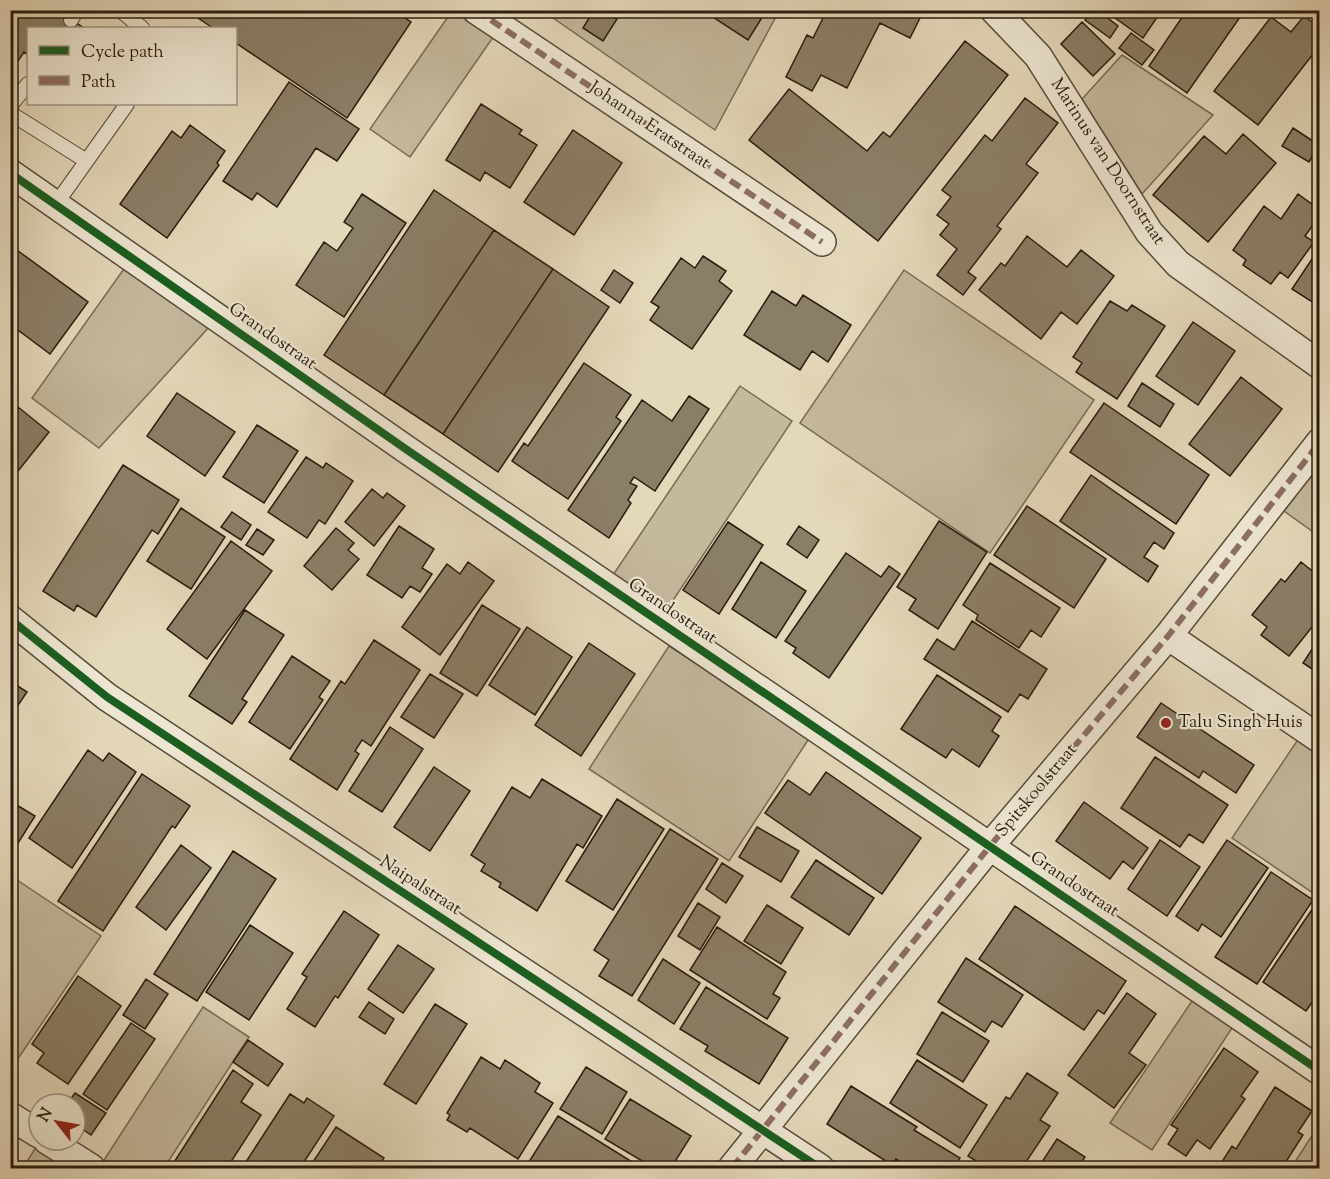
<svg xmlns="http://www.w3.org/2000/svg" width="1330" height="1179" font-family="'Sorts Mill Goudy',serif">
<style>
.green{fill:#c4b89d;stroke:#776a56;stroke-width:1.5}
.building{fill:#8b7e67;stroke:#2a1c0e;stroke-width:1.5}
.lines{fill:none;stroke-linecap:round;stroke-linejoin:round}
.lane-casing{stroke:#584b39;stroke-width:16}
.street-casing{stroke:#584b39;stroke-width:30}
.lane{stroke:#ede6d2;stroke-width:14}
.street{stroke:#ede6d2;stroke-width:27}
.quiet{stroke:#8d6e63;stroke-width:6;stroke-dasharray:12 6;stroke-linecap:butt}
.cycleway-casing{stroke:#ede6d2;stroke-width:11}
.cycleway{stroke:#1b5e20;stroke-width:8}
.poi-dot{fill:#8f2418;stroke:#ede6d2;stroke-width:2}
.labels{text-anchor:middle;dominant-baseline:central;stroke-width:4.5;stroke-linejoin:round;paint-order:stroke}
.street-label{font-size:18px;fill:#2a1c0e;stroke:#ede6d2}
.poi-label{font-size:18px;fill:#2a1c0e;stroke:#ede6d2;text-anchor:start}
</style>
<rect width="100%" height="100%" fill="#e4d8ba"/>
<filter id="stains"><feTurbulence type="fractalNoise" baseFrequency=".00333" numOctaves="4"/><feColorMatrix values="0 0 0 0 .2 0 0 0 0 .09 0 0 0 0 .02 0 0 0 .5 -.17"/></filter>
<radialGradient id="worn" r=".72"><stop offset=".6" stop-color="#630" stop-opacity="0"/><stop offset="1" stop-color="#630" stop-opacity=".3"/></radialGradient>
<path class="green" d="M452,11h12l32,22 -86,124 -40,-28z
M543,11h236l-64,119z
M1122,55l91,60 -71,79 -60,-95z
M126,266l84,60 -111,122 -67,-50z
M904,270l190,130 -104,153 -190,-130z
M740,386l52,35 -126,190 -53,-36z
M1319,466v70l-35,-25z
M669,646l141,91 -81,124 -140,-92z
M1299,738l20,14v145l-87,-59z
M11,876l90,60 -90,133z
M1194,998l40,27 -82,125 -42,-27z
M203,1007l46,30 -85,131h-46l-14,-8z
M1319,1125v43h-28z
M36,1147l34,21h-47z"/>
<path class="building" d="M10,10h47l27,18h-56v27l-4,-3 -14,21z
M186,10h207l18,12 -64,96 -111,-75v-15h-23z
M594,10h8l15,9 -14,22 -20,-13z
M702,10h64v1l-18,29z
M827,10h97l-14,28 -30,-15 -33,65 -26,-13 -9,16 -26,-14 21,-42 6,3z
M1092,10h5l21,16 -8,12 -25,-18z
M1104,10h58l-19,28z
M1187,10h58l-58,83 -38,-27z
M1304,16l16,12v17l-62,80 -44,-34 57,-74 20,15z
M1082,22l33,32 -22,22 -32,-32z
M1131,33l23,17 -12,15 -23,-17z
M965,41l43,34 -130,166 -129,-101 40,-51 78,62 16,-19 7,5z
M289,82l70,47 -22,32 -21,-13 -39,59 -20,-14 -5,7 -29,-19z
M1025,98l33,25 -32,41 12,9 -41,53 4,3 -33,43 8,6 -13,17 -26,-20 20,-26 -17,-14 9,-11 -12,-9 14,-18 -9,-7 43,-55 7,6z
M481,104l41,26 -3,4 18,11 -27,43 -25,-16 -5,9 -34,-21z
M190,125l35,26 -8,12 2,2 -52,73 -47,-34 52,-73 9,7z
M1293,128l26,17 -10,17 -27,-16z
M573,130l49,33 -48,72 -50,-33z
M1243,134l33,29 -68,79 -55,-47 51,-59 22,18z
M434,190l60,40 -110,165 -60,-40z
M362,194l44,29 -62,94 -48,-32 28,-43 13,9 16,-23 -9,-6z
M1298,194l22,16v5l-15,21 9,6 -26,36 -8,-6 -9,12 -28,-19 3,-5 -13,-10 31,-44 17,13z
M494,230l59,39 -110,165 -59,-39z
M1027,236l40,31 14,-17 33,26 -37,48 -16,-12 -20,27 -62,-49 22,-27 4,3z
M10,245l78,57 -38,52 -40,-30z
M1320,247v60l-28,-18z
M703,256l23,15 -7,10 13,10 -40,58 -42,-29 9,-13 -8,-5 30,-44 14,10z
M553,269l56,38 -111,165 -55,-38z
M614,270l19,13 -13,20 -19,-13z
M772,291l24,15 7,-11 48,30 -23,37 -16,-11 -12,19 -56,-35z
M1110,301l17,10 5,-6 33,21 -48,73 -41,-27 6,-9 -9,-6z
M1193,322l42,29 -37,54 -42,-29z
M584,363l47,32 -15,22 5,4 -53,78 -56,-38 12,-18 4,3z
M1241,377l41,32 -52,67 -41,-32z
M1142,383l32,21 -14,23 -32,-21z
M177,393l58,39 -30,44 -58,-40z
M689,396l20,13 -54,82 -21,-14 -4,6 7,3 -9,14 3,3 -22,35 -41,-28 74,-110 30,21z
M1104,403l105,72 -33,49 -106,-72z
M18,407l31,25 -39,49v-64z
M257,425l41,26 -34,52 -41,-26z
M306,457l17,11 3,-5 27,18 -28,43 -6,-4 -12,18 -39,-26z
M123,465l56,35 -21,34 -6,-4 -56,87 -19,-12 -3,6 -31,-20z
M1091,475l83,58 -10,16 -10,-7 -10,15 14,9 -10,16 -88,-61z
M372,489l11,9 4,-5 18,13 -31,40 -29,-24z
M1027,506l79,53 -32,49 -80,-53z
M181,508l44,29 -34,52 -44,-28z
M232,512l19,13 -10,15 -20,-13z
M939,521l48,31 -49,77 -29,-19 7,-11 -19,-12z
M728,522l35,23 -44,69 -36,-24z
M399,526l35,23 -12,19 10,6 -12,18 -10,-6 -8,12 -35,-23z
M799,526l20,14 -12,18 -20,-14z
M336,528l18,15 -6,7 11,9 -27,31 -28,-24z
M257,529l17,11 -11,15 -17,-10z
M231,541l41,30 -65,88 -40,-30z
M846,553l35,24 8,-11 11,8 -71,104 -36,-25 3,-5 -11,-7z
M468,562l26,19 -54,74 -38,-28 45,-63 13,10z
M761,562l45,29 -30,47 -44,-29z
M1301,562l19,15v40l-31,39 -28,-21 6,-8 -15,-12 29,-36 4,3z
M990,563l70,45 -19,29 -10,-7 -12,18 -43,-28 2,-5 -15,-10z
M482,605l38,24 -43,67 -37,-23z
M245,610l39,25 -42,64 5,3 -15,22 -43,-28z
M972,621l75,48 -19,30 -8,-5 -12,18 -84,-53 13,-20 17,11z
M527,627l45,30 -37,58 -46,-30z
M1320,637v37l-17,-11z
M374,640l46,30 -49,76 -9,-6 -7,11 4,3 -22,36 -47,-31 51,-78 4,3z
M589,643l46,31 -54,82 -46,-31z
M292,656l38,25 -11,16 4,3 -33,49 -41,-27z
M430,674l33,20 -29,44 -33,-21z
M937,675l64,42 -9,14 7,5 -20,31 -27,-18 -6,9 -45,-29z
M10,681l17,11 -17,25z
M1161,703l93,62 -18,28 -33,-22 -4,7 -62,-41z
M390,727l33,22 -41,63 -33,-21z
M88,750l15,11 6,-8 27,19 -64,96 -43,-30z
M1155,757l73,48 -25,38 -14,-9 -9,13 -59,-39z
M434,767l36,24 -40,60 -36,-24z
M826,772l95,66 -39,56 -117,-81 23,-33 22,15z
M142,774l48,32 -15,22 -3,-2 -69,105 -45,-30z
M542,779l60,37 -19,32 -6,-4 -40,67 -38,-24 2,-4 -20,-12 4,-7 -14,-9 41,-68 18,11z
M617,799l47,30 -51,81 -47,-29z
M10,801l25,15 -25,40z
M1084,802l64,46 -15,21 -10,-8 -13,18 -54,-38z
M757,827l42,24 -18,31 -42,-25z
M670,829l48,30 -86,137 -33,-20 10,-16 -15,-10z
M1160,840l40,27 -33,49 -39,-27z
M1227,840l41,28 -47,69 -19,-13 -4,7 -22,-15z
M181,845l30,23 -45,62 -30,-23z
M233,851l43,28 -79,122 -43,-27z
M816,860l58,38 -25,37 -58,-38z
M722,863l21,13 -17,27 -20,-14z
M1271,872l42,28 -56,84 -42,-27z
M698,903l22,14 -20,33 -22,-14z
M767,905l36,23 -22,36 -37,-23z
M1315,905l5,3v83l-14,20 -43,-29z
M1015,906l111,75 -22,33 -6,-4 -14,20 -105,-71z
M344,911l35,24 -41,63 -3,-2 -20,31 -28,-18 20,-32 -5,-3z
M250,925l43,28 -44,67 -43,-28z
M717,927l69,45 -13,22 7,4 -13,21 -77,-49z
M398,945l36,24 -31,44 -35,-24z
M966,958l57,37 -21,32 -10,-6 -7,11 -47,-30z
M663,959l37,24 -26,41 -36,-24z
M78,976l43,30 -53,78 -31,-21 7,-10 -12,-9z
M146,979l22,15 -23,35 -22,-14z
M706,987l82,51 -29,46 -54,-33 3,-5 -28,-17z
M1127,993l29,21 -27,39 17,12 -32,43 -46,-33z
M369,1002l25,17 -9,15 -26,-17z
M435,1004l32,20 -51,80 -32,-20z
M942,1012l47,29 -26,41 -46,-28z
M131,1023l24,16 -48,71 -24,-16z
M248,1040l35,24 -15,22 -35,-24z
M1224,1048l34,24 -17,24 4,3 -35,50 -13,-9 -11,16 -18,-12 10,-15 -7,-4z
M481,1057l19,12 5,-9 35,23 -5,9 18,11 -35,56 -48,-31 -3,4 -20,-12 3,-5 -3,-2z
M917,1060l70,45 -27,43 -70,-45z
M586,1067l41,25 -25,42 -42,-25z
M233,1070l20,14 -12,18 20,13 -34,53h-54l-2,-1z
M1027,1073l31,20 -18,27 10,6 -28,42h-35l-19,-12 38,-59 4,2z
M851,1086l66,41 -3,3 46,28 -6,10h-44l-14,-9 -4,6 -65,-41z
M1275,1087l37,24 -14,21 5,3 -21,33h-64l14,-22 4,3z
M75,1093l31,20 -15,22 -16,-11v-20h-8z
M290,1094l14,9 3,-5 27,18 -34,52h-58z
M630,1099l61,37 -20,32h-17l-49,-29z
M558,1116l84,52h-117z
M336,1127l48,31 -7,10h-68z
M1057,1139l28,18 -7,11h-40z"/>
<g class="lines">
<defs>
<path id="lane" d="M120,10l22,18
M71,20l6,-10
M10,106l18,-22
M10,113l75,47
M56,204l71,-100"/>
<path id="street" d="M476,10l346,232
M994,10l44,46 111,176 29,32 142,101
M10,173l400,279 910,619
M10,619l97,78 713,471
M1168,636l152,103
M10,1116l29,18
M47,1140l44,28
M732,1168l258,-322 178,-210 152,-194"/>
</defs>
<use href="#lane" class="lane-casing"/>
<use href="#street" class="street-casing"/>
<use href="#lane" class="lane"/>
<use href="#street" class="street"/>
<path class="quiet" d="M476,10l346,232
M732,1168l258,-322 178,-210 152,-194"/>
<defs>
<path id="cycleway" d="M10,173l400,279 910,619
M10,619l97,78 713,471"/>
</defs>
<use href="#cycleway" class="cycleway-casing"/>
<use href="#cycleway" class="cycleway"/>
</g>
<circle class="poi-dot" cx="1166" cy="723" r="6"/>
<g class="labels">
<g class="street-label">
<text transform="translate(649 126) rotate(34)">Johanna Eratstraat</text>
<text transform="translate(1107 162) rotate(57)">Marinus van Doornstraat</text>
<text transform="translate(272 337) rotate(35)">Grandostraat</text>
<text transform="translate(672 612) rotate(34)">Grandostraat</text>
<text transform="translate(1037 791) rotate(-50)">Spitskoolstraat</text>
<text transform="translate(1074 885) rotate(34)">Grandostraat</text>
<text transform="translate(420 886) rotate(33)">Naipalstraat</text>
</g>
<g class="poi-label">
<text x="1178" y="723">Talu Singh Huis</text>
</g>
</g>
<rect width="1330" height="1179" fill="none" stroke="#e4d8ba" stroke-width="36"/>
<rect x="12" y="12" width="1306" height="1155" fill="none" stroke="#2a1c0e" stroke-width="3"/>
<rect x="18" y="18" width="1294" height="1143" fill="none" stroke="#2a1c0e" stroke-width="1.5"/>
<rect x="27" y="27" width="210" height="78" fill="#ede6d2" stroke="#9f9584" stroke-width="1.5"/>
<rect x="39" y="46" width="30" height="9" fill="#1b5e20" stroke="#9f9584" stroke-width="1.5"/>
<text x="81" y="57" font-size="18" fill="#2a1c0e">Cycle path</text>
<rect x="39" y="76" width="30" height="9" fill="#8d6e63" stroke="#9f9584" stroke-width="1.5"/>
<text x="81" y="87" font-size="18" fill="#2a1c0e">Path</text>
<g transform="translate(57 1122) rotate(301)"><circle r="28" fill="#ede6d2" stroke="#9f9584" stroke-width="1.5"/>
<path d="M0-4.5L10 22L0 15L-10 22Z" fill="#8f2418"/>
<text y="-9" font-size="16" font-weight="bold" text-anchor="middle" fill="#2a1c0e">N</text>
</g>
<rect width="100%" height="100%" filter="url(#stains)"/>
<rect width="100%" height="100%" fill="url(#worn)"/>
</svg>
